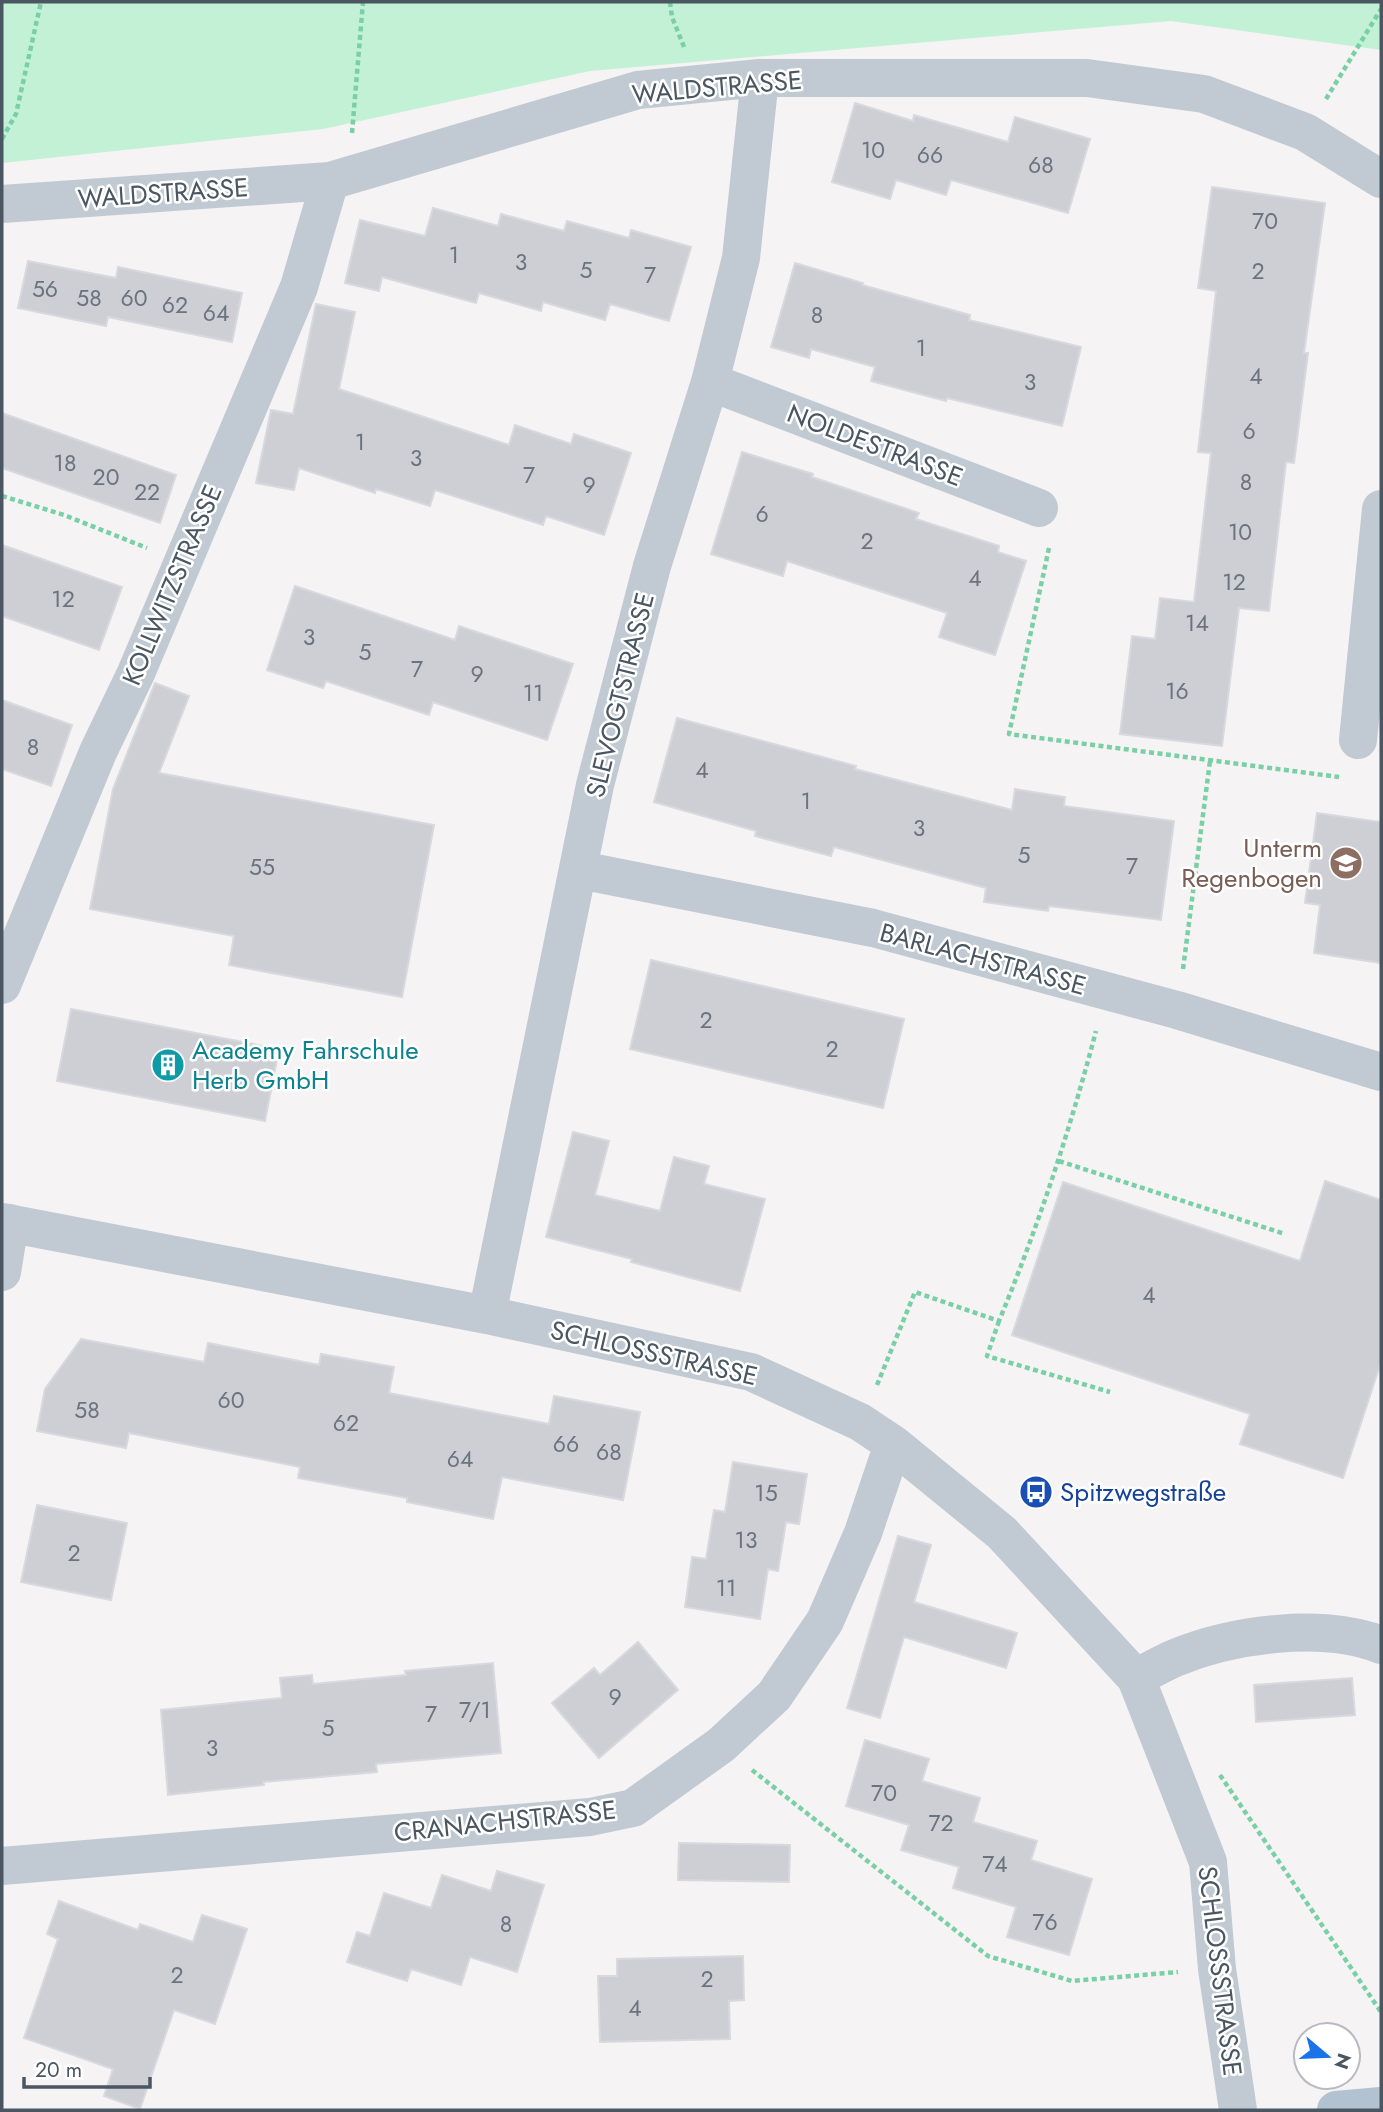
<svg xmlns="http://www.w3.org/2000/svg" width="1383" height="2112" font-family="Jost,sans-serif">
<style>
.green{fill:#c3f1d5}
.building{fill:#cdcfd5;stroke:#d7d9de;stroke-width:2}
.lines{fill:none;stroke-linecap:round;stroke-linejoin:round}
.path{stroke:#7ad0a6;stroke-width:4.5;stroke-dasharray:5 3.5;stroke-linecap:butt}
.minor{stroke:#c1cad2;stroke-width:38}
.major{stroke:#b3c2d1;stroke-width:38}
.labels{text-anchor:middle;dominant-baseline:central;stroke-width:5;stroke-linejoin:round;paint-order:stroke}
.number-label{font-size:23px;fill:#6b747e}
.street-label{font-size:26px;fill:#4a5661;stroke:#fff}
.education-label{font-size:26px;fill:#785e54;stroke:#fff;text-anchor:end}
.culture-label{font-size:26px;fill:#0d838f;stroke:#fff;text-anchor:start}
.transit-label{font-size:26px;fill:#164399;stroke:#fff;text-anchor:start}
</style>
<rect width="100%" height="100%" fill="#f5f3f3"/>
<path class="green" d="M2,2h1379v48l-210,-29 -581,50 -267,58 -321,34z"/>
<path class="building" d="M855,103l58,18 1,-6 94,27 7,-25 75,22 -22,74 -117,-33 -5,15 -50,-15 -6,19 -58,-17z
M1212,187l113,16 -21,150h4l-14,110 -8,-1 -17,149 -30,-3 -17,138 -102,-12 12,-98 23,3 5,-41 34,4 17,-149 -13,-1 18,-161 -18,-3z
M433,208l65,18 3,-12 63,17 3,-10 62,17 2,-8 60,17 -22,74 -59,-17 -5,16 -62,-18 -2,9 -62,-18 -3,10 -94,-26 -3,14 -34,-8 15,-63 65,16z
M28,261l88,17 2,-11 124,26 -10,49 -124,-25 -2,9 -88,-18z
M795,263l68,20 -1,2 108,30 -1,5 112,27 -19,79 -115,-28 -1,3 -75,-20 4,-14 -64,-18 -2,9 -38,-11z
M316,304l39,8 -16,77 170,56 6,-20 56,19 3,-10 57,19 -27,82 -58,-19 -3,9 -108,-35 -5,16 -54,-17 -1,4 -76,-25 -5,22 -38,-7 15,-73 22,4z
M2,413l174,62 -16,48 -158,-55z
M742,452l71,22 -1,3 107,36 -3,6 83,27 -1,6 28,9 -31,94 -56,-18 8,-24 -160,-52 -4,15 -72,-22z
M2,545l120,42 -23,63 -97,-34z
M295,586l160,54 4,-14 114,38 -26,76 -114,-38 -4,13 -103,-34 -3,7 -56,-18z
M155,683l34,13 -30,77 275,52 -32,172 -173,-32 5,-29 -144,-27 23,-120z
M2,700l70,25 -21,61 -49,-17z
M677,718l179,48 -1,3 157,41 3,-21 50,8 -1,9 110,15 -13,99 -112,-14 -1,5 -64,-9 2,-14 -152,-41 -3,9 -76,-20 1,-5 -102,-29z
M1317,813l64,9v141l-67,-10 6,-48 -15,-2z
M651,960l253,59 -21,89 -253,-59z
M71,1009l208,40 -14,72 -208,-40z
M573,1132l36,9 -14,54 65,16 14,-54 35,9 -5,18 61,15 -25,92 -109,-29 1,-3 -86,-22z
M1325,1181l56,19v162l-38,116 -103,-34 10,-30 -238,-79 51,-153 237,79z
M81,1339l123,23 4,-19 111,22 2,-11 73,13 -5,26 160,31 5,-28 86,16 -17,88 -121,-23 -9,42 -86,-17v-4l-109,-20 2,-11 -171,-34 -3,15 -89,-17 8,-42z
M733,1462l74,12 -8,50 -13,-2 -8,49 -10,-2 -8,50 -75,-12 7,-50 14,2 8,-49 11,2z
M37,1505l90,18 -16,77 -90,-18z
M898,1536l33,9 -17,57 103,31 -11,35 -102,-31 -24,81 -33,-10z
M638,1642l40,48 -79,68 -47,-55 42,-35 6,7z
M493,1663l8,90 -125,11 1,8 -114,10 1,3 -96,10 -7,-85 121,-12 -2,-20 32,-3 1,9 93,-9 -1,-4z
M1352,1678l3,37 -99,7 -2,-37z
M865,1740l64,19 -7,22 58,17 -7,24 64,19 -6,19 61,19 -23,76 -62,-18 9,-30 -63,-19 6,-21 -58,-17 8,-25 -63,-19z
M679,1843l111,2 -1,37 -111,-2z
M497,1871l47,14 -27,87 -47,-15 -9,28 -50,-16 -4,12 -60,-19 10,-30 13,4 14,-43 47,15 11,-33 49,16z
M59,1901l79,29 2,-6 53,18 9,-27 45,14 -32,95 -41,-14 -34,99 -36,-13 9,-27 -89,-31 34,-99 -11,-5z
M743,1956l1,44 -15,1 1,38 -130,3 -2,-66h19v-17z"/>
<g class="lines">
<path class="path" d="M670,2l2,15 12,30
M1326,99l55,-90
M352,133l11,-131
M2,139l14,-25 25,-112
M2,496l62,19 83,33
M1049,548l-40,186 330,43
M1183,969l27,-208
M1059,1161l226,73
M999,1321l-12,35 123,36
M877,1385l38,-93 84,29c39,-94 71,-191 97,-290
M752,1770l236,186 84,25 106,-9
M1220,1775l161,237"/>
<path class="minor" d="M2,204l328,-23 308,-91 122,-12h327l117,16 101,38 76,47
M710,382l329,126
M1358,740l23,-231
M580,870l293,58 304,82 204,62
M2,985l96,-233 38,-79 163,-386 31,-106
M2,1222l485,93 264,57 109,50 33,22 109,89 134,145 72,184 9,107 21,141
M2,1272l8,-49
M487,1315l108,-530 57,-219 58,-184 31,-124 19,-180
M1136,1678c13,-7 25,-14 39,-20 58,-24 147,-36 206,-13
M2,1866l588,-49 43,-9 88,-63 53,-49 51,-75 38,-88 30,-89"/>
<path class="major" d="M1336,2110l45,-4"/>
</g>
<defs>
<symbol id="school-disc" viewBox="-11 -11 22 22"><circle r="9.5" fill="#8d6e63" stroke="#fff"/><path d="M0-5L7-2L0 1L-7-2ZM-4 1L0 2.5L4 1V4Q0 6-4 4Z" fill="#fff"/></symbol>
<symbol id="building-disc" viewBox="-11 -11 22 22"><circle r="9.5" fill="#0f9aa8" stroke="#fff"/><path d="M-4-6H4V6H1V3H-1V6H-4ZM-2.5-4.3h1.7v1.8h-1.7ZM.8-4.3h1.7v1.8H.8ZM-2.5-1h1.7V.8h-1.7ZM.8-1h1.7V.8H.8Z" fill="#fff"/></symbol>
<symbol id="bus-disc" viewBox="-11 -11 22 22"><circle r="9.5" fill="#1a4fb4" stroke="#fff"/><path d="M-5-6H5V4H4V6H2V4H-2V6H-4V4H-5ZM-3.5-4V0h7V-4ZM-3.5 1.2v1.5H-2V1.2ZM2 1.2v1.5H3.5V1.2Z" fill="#fff"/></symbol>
</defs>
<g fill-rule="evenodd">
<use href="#school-disc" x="1327" y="844" width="38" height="38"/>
<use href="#building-disc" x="149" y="1046" width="38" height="38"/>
<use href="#bus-disc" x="1017" y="1473" width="38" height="38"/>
</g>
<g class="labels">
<g class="number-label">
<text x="873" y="150">10</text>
<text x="930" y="155">66</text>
<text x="1041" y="165">68</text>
<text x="1265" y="221">70</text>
<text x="454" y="255">1</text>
<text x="521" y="262">3</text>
<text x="586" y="270">5</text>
<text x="1258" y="271">2</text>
<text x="650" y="275">7</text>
<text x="45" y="289">56</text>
<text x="89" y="298">58</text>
<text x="134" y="298">60</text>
<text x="175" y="305">62</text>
<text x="216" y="313">64</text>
<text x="817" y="315">8</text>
<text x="921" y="348">1</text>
<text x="1256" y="376">4</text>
<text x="1030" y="382">3</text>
<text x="1249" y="431">6</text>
<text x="360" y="442">1</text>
<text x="416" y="458">3</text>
<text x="65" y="463">18</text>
<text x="529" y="475">7</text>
<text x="106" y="477">20</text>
<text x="1246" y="482">8</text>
<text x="589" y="485">9</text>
<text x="147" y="492">22</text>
<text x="762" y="514">6</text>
<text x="1240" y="532">10</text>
<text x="867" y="541">2</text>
<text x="975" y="578">4</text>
<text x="1234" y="582">12</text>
<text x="63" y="599">12</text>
<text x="1197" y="623">14</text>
<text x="309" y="637">3</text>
<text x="365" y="652">5</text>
<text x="417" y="669">7</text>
<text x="477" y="674">9</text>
<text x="1177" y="691">16</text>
<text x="533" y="693">11</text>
<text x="33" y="747">8</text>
<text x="702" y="770">4</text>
<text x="806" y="801">1</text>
<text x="919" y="828">3</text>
<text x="1024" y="855">5</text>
<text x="1132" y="866">7</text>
<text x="262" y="867">55</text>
<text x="706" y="1020">2</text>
<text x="832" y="1049">2</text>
<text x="1149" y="1295">4</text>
<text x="231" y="1400">60</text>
<text x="87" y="1410">58</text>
<text x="346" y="1423">62</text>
<text x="566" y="1444">66</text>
<text x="609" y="1452">68</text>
<text x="460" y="1459">64</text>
<text x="766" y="1493">15</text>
<text x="746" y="1540">13</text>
<text x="74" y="1553">2</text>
<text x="726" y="1588">11</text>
<text x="615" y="1697">9</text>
<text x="475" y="1710">7/1</text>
<text x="431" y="1714">7</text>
<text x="328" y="1728">5</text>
<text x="212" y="1748">3</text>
<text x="884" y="1793">70</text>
<text x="941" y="1823">72</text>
<text x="995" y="1864">74</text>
<text x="1045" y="1922">76</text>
<text x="506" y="1924">8</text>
<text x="177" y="1975">2</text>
<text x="707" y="1979">2</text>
<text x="635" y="2008">4</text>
</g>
<g class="street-label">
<text transform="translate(717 87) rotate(-5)">WALDSTRASSE</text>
<text transform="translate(163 193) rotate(-4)">WALDSTRASSE</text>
<text transform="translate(875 445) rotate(21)">NOLDESTRASSE</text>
<text transform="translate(172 585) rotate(-67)">KOLLWITZSTRASSE</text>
<text transform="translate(620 695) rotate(-76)">SLEVOGTSTRASSE</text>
<text transform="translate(983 959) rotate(15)">BARLACHSTRASSE</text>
<text transform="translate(654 1353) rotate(13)">SCHLOSSSTRASSE</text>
<text transform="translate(505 1821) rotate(-6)">CRANACHSTRASSE</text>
<text transform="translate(1220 1971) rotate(83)">SCHLOSSSTRASSE</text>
</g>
<g class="education-label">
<text x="1322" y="848">Unterm<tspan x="1322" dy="30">Regenbogen</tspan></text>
</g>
<g class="culture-label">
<text x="192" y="1050">Academy Fahrschule<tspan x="192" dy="30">Herb GmbH</tspan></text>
</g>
<g class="transit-label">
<text x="1060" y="1492">Spitzwegstraße</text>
</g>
</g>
<rect width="1383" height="2112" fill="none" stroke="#4a5661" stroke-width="7"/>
<g transform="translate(1327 2056) rotate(109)"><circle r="33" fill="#ffffff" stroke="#b7bbc0" stroke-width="2"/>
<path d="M0-5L12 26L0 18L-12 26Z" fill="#1a73e8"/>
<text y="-10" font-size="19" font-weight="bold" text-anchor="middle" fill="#4a5661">N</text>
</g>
<path d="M24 2077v10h126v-10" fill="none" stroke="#4a5661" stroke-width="3.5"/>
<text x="35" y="2077" font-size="21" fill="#4a5661" stroke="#ffffff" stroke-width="5" paint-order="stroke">20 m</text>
</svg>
